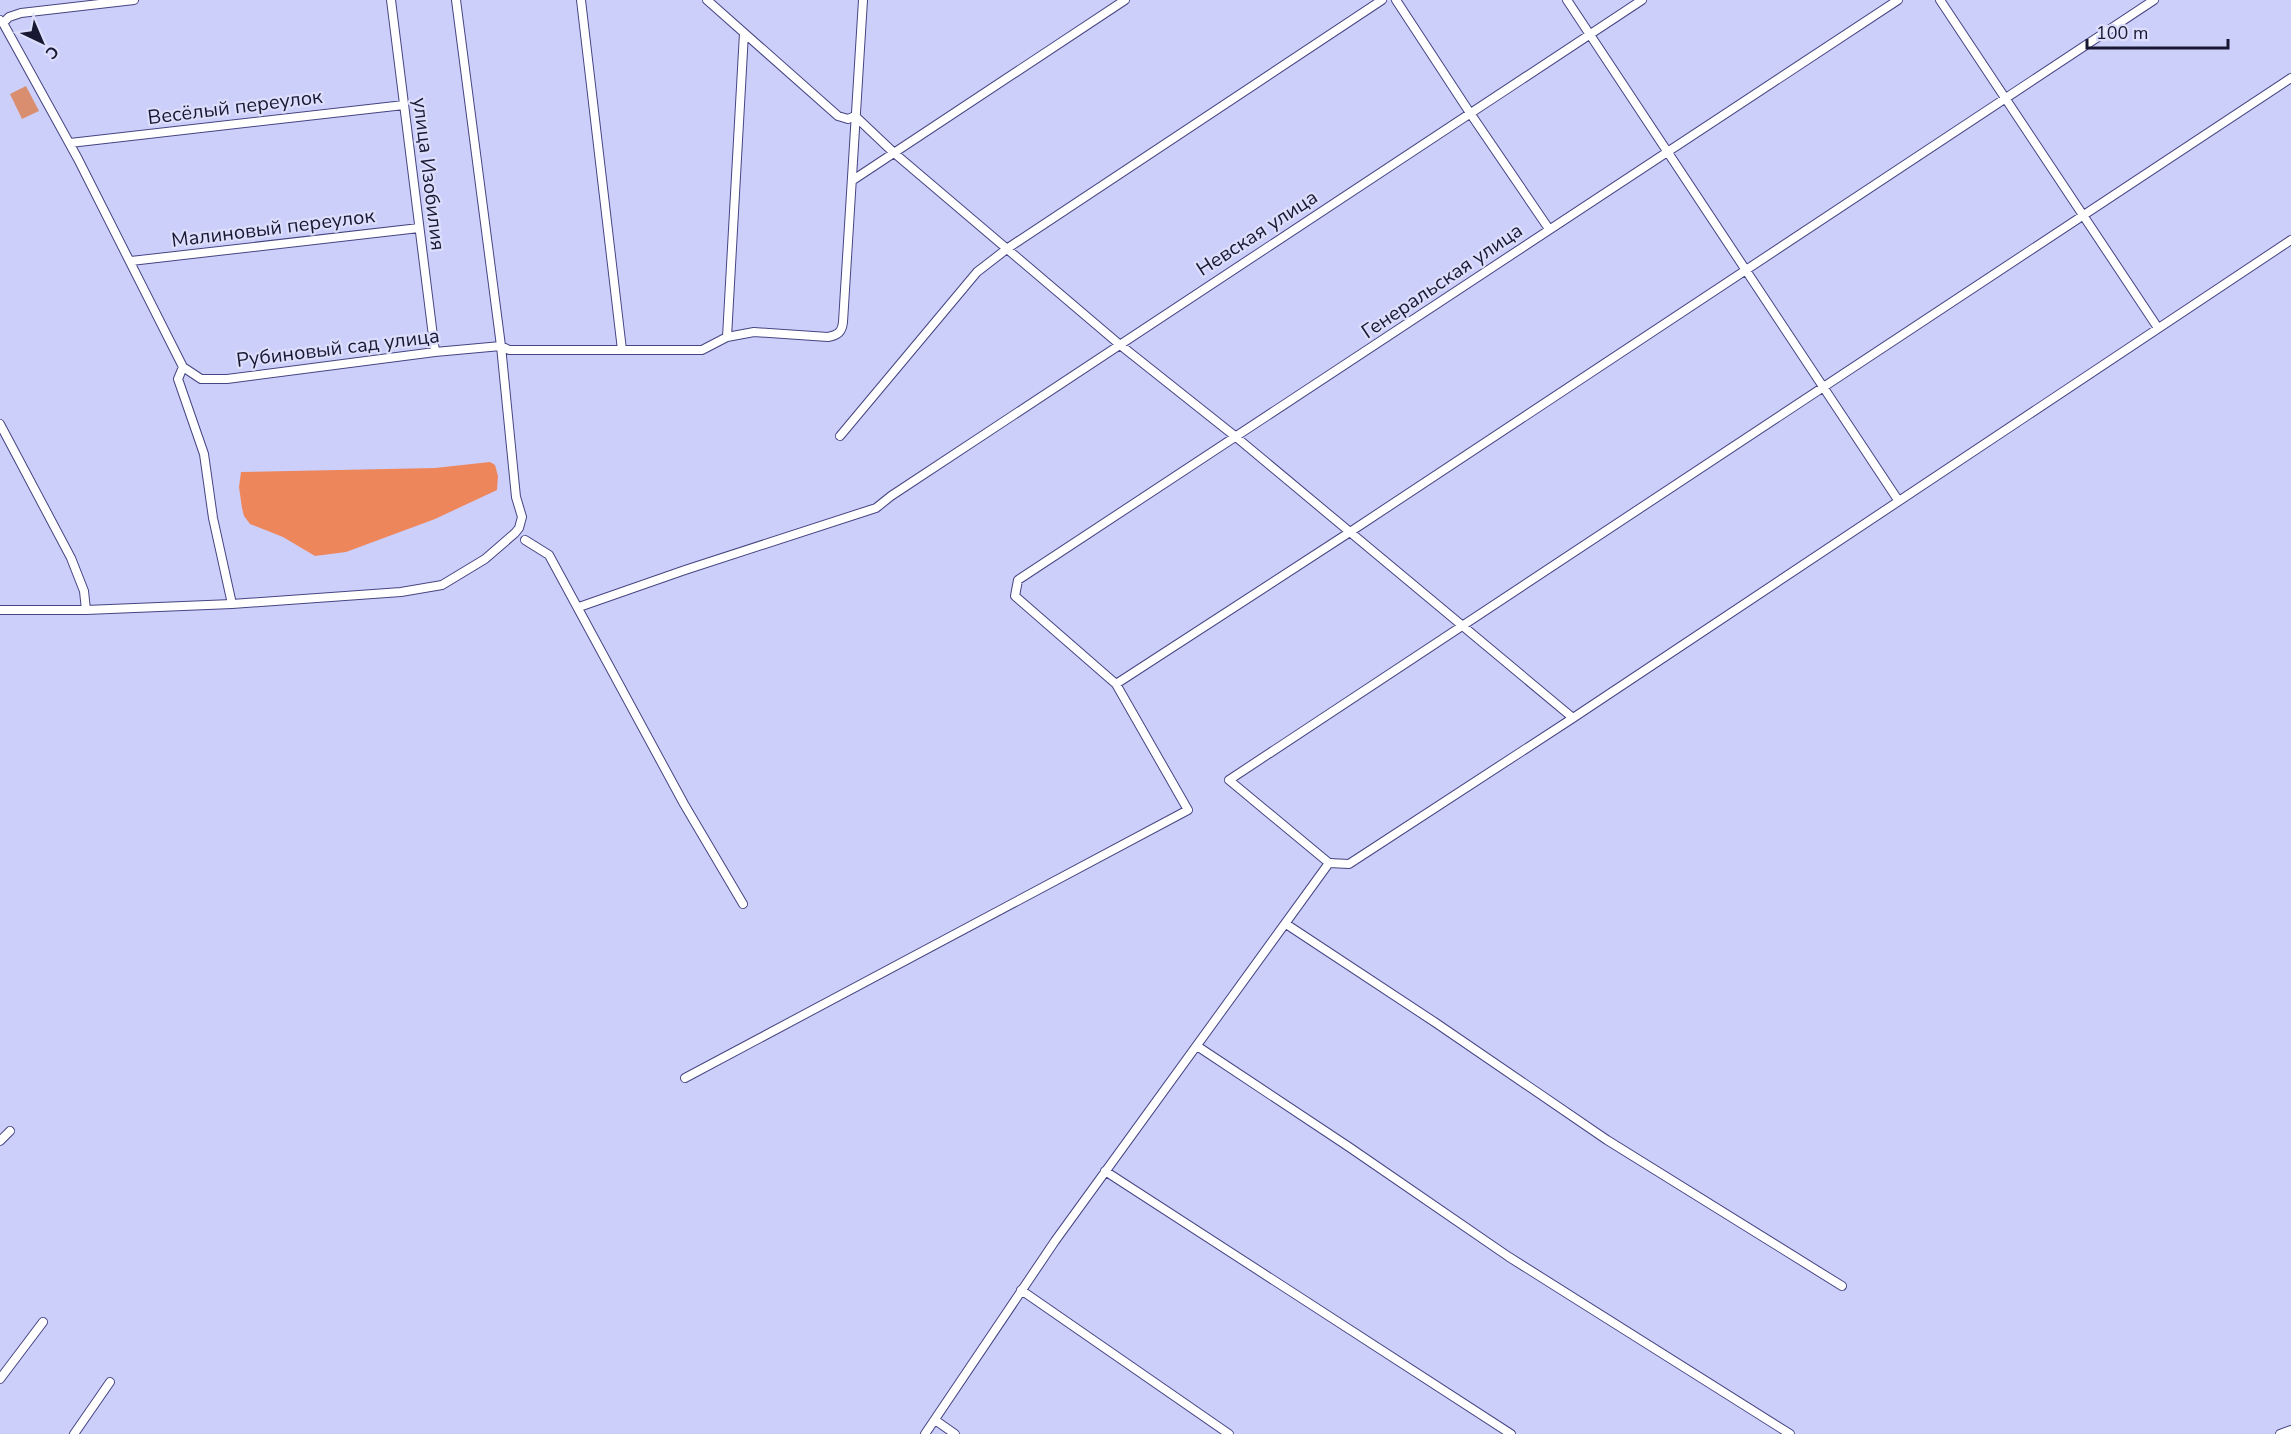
<svg xmlns="http://www.w3.org/2000/svg" width="2291" height="1434" font-family="'Nunito Sans',sans-serif">
<style>
.green{fill:#da8e70}
.forest{fill:#ee865b}
.lines{fill:none;stroke-linecap:round;stroke-linejoin:round}
.street-casing{stroke:#464482;stroke-width:10}
.street{stroke:#fff;stroke-width:8}
.labels{text-anchor:middle;dominant-baseline:central;stroke-width:4.5;stroke-linejoin:round;paint-order:stroke}
.street-label{font-size:20px;fill:#181832;stroke:#dcdefb}
</style>
<rect width="100%" height="100%" fill="#cdcffb"/>
<path class="green" d="M26,86l13,25 -17,8 -12,-25z"/>
<path class="forest" d="M490,462l5,3 3,11 -1,14 -62,29 -89,33 -31,4 -32,-19 -33,-13 -6,-8 -2,-8 -3,-21 2,-15 194,-4z"/>
<g class="lines">
<defs>
<path id="street" d="M391,0l44,352
M581,0l41,350
M707,0l131,116 10,3 7,-3
M1396,0l74,113 79,116
M1567,0l331,500
M1940,0l218,328
M0,20l3,3 75,136 105,208 18,12h26l208,-27 66,-6 8,4h193l25,-13 27,-5 74,5c10,-2 14,-5 15,-15l20,-322
M3,23l6,-6 12,-4 113,-13
M855,116l38,36 226,192 117,93 337,281
M70,143l334,-38
M853,180l272,-180
M131,261l288,-33
M727,337l17,-304
M183,367l-5,12 26,75 9,64 19,86
M0,424l71,134 13,33 2,19
M840,436l137,-164 31,-24 374,-248
M525,540l24,15 135,249 59,100
M579,607l106,-37 191,-62 15,-12 751,-496
M0,610h86l146,-6 169,-12 41,-7 43,-26 30,-26 4,-5 3,-11 -6,-20 -15,-151 -45,-346
M1116,684l234,-152 804,-532
M1332,863h-3l-100,-83 1062,-702
M1286,924l150,99 171,117 235,146
M1197,1046l152,101 160,110 281,177
M685,1078l503,-268 -72,-126 -101,-88 3,-16 880,-580
M0,1141l10,-10
M1105,1171l406,263
M1021,1290l208,144
M0,1379l43,-57
M935,1420l20,14
M74,1434l36,-52
M925,1434l130,-193 274,-378 20,1 224,-146 718,-478
M2280,1434l11,-4"/>
</defs>
<use href="#street" class="street-casing"/>
<use href="#street" class="street"/>
</g>
<g class="labels">
<g class="street-label">
<text transform="translate(235 107) rotate(-7)">Весёлый переулок</text>
<text transform="translate(429 174) rotate(83)">улица Изобилия</text>
<text transform="translate(273 228) rotate(-7)">Малиновый переулок</text>
<text transform="translate(1257 233) rotate(-33)">Невская улица</text>
<text transform="translate(1442 281) rotate(-34)">Генеральская улица</text>
<text transform="translate(338 348) rotate(-7)">Рубиновый сад улица</text>
</g>
</g>
<g transform="translate(42 42) rotate(136)" stroke="#dcdefb" stroke-width="4.5" paint-order="stroke">
<path d="M0-4.5L10 22L0 15L-10 22Z" fill="#181832"/>
<text y="-9" font-size="16" font-weight="bold" text-anchor="middle" fill="#181832">С</text>
</g>
<path d="M2087 39v9h141v-9" fill="none" stroke="#181832" stroke-width="3"/>
<text x="2096" y="39" font-size="18" fill="#181832" stroke="#dcdefb" stroke-width="4.5" paint-order="stroke">100 m</text>
</svg>
